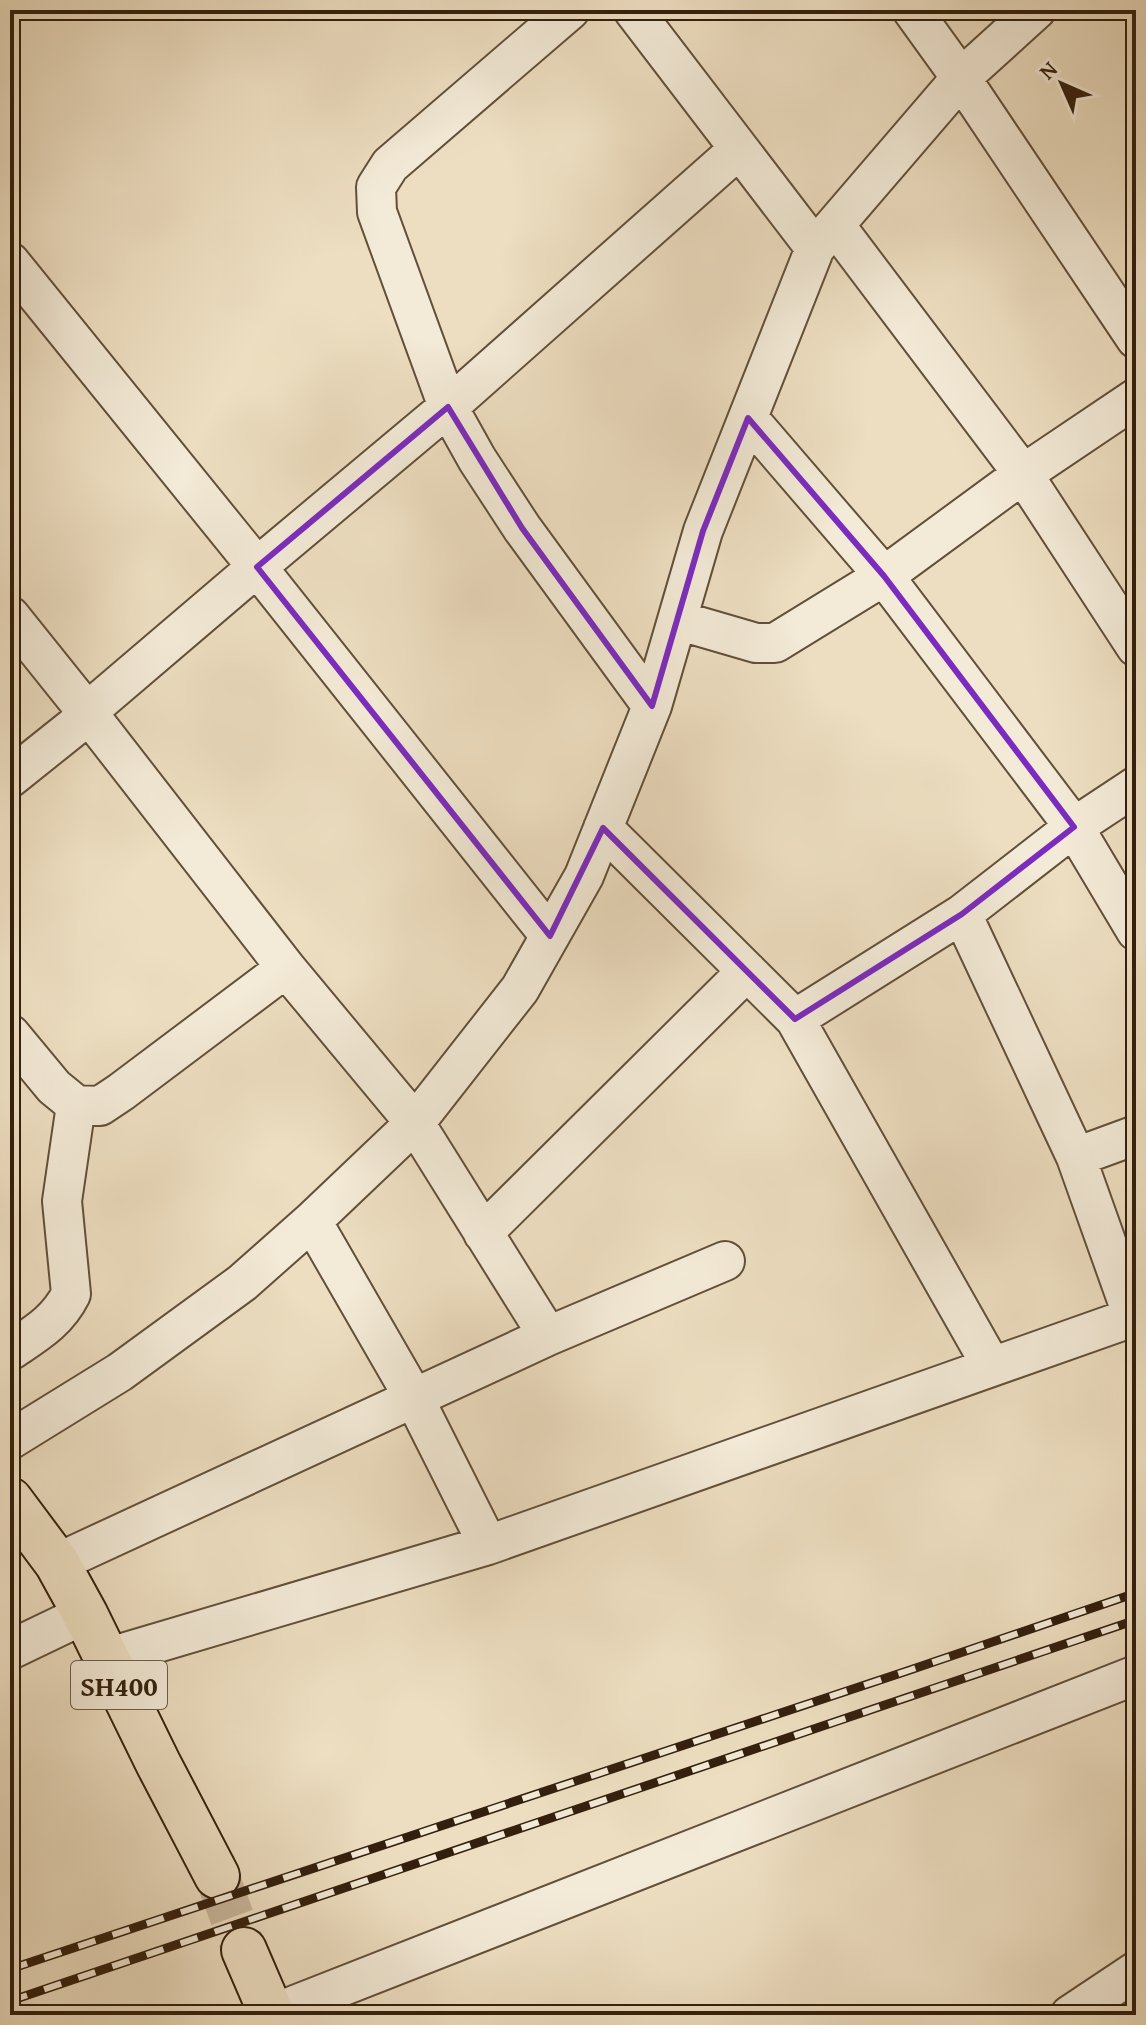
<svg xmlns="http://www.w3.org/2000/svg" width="1146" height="2025" font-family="'Gentium Book Plus',serif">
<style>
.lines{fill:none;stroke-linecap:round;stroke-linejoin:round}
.primary-tunnel{stroke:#c8b89d;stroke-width:44;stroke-dasharray:44 22;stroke-linecap:butt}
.street-casing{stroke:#624f3a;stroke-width:42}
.primary-casing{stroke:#331f0d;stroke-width:48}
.street{stroke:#f3ead7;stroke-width:38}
.primary{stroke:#eddec1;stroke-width:44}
.rail-casing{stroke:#331f0d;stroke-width:9}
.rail{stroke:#f3ead7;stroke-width:6;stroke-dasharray:18;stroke-linecap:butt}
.marked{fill:none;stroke:#7b2cbf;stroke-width:6;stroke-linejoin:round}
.labels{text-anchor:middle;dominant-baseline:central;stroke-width:8;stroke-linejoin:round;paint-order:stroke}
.shield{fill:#f3ead7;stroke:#6d5c4a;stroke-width:2}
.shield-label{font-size:28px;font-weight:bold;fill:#331f0d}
</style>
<rect width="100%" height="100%" fill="#eddec1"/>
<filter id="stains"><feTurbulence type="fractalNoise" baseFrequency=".0025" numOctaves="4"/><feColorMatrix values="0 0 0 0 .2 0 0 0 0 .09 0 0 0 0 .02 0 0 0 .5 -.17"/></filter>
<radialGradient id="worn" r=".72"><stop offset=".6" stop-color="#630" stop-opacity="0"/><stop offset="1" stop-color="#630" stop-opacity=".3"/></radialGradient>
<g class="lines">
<path class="primary-tunnel" d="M217,1876l27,74"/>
<defs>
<path id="street" d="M570,10l-180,155 -14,22 1,25 71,195 29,52 45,69 130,178
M633,10l182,238
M912,10l49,68 175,261
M835,225l188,249 113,173
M10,262l247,305 293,369
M748,418l136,158 190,251 62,104
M10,616l77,96 -12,14 -65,52
M677,620l79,23h19l109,-67 139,-102 113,-76
M603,828l192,191 167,-105 112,-87 62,-41
M962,914l114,243 57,160
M795,1019l197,348
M10,1034l44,53 22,18 24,1 21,-14 165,-124
M1076,1157l60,-22
M312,1221l102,177 74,147
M483,1233l264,-262
M548,1336l-133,-213 -129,-155 -199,-256 170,-145 191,-160 291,-258
M10,1351c25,-17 47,-29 61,-57l-9,-93 14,-96
M10,1440l110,-68 122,-89 70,-62 103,-98 105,-134 64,-113 68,-170 51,-175 112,-283 146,-170 75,-68
M57,1563l491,-227 177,-75
M10,1650l75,-36
M106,1658l382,-113 648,-229
M272,2014l864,-339
M1070,2015l66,-44"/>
<path id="primary" d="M10,1500l47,63 28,51 73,149 59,113
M244,1950l28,65"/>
</defs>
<use href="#street" class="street-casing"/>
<use href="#primary" class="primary-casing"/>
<use href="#street" class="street"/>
<use href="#primary" class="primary"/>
<defs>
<path id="rail" d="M10,1969l900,-299 226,-77
M10,2001l1126,-381"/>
</defs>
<use href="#rail" class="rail-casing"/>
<use href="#rail" class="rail"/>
</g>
<path class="marked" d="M448,407l74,121 130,178 51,-175 45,-113 136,158 190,251 -112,87 -167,105 -192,-191 -53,108 -293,-369z"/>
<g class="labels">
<rect class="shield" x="71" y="1661" width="96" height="48" rx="6"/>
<g class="shield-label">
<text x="119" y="1685">SH400</text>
</g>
</g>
<rect width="1146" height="2025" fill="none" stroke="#eddec1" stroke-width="40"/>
<rect x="12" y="12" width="1122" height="2001" fill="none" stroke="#331f0d" stroke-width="4"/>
<rect x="20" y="20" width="1106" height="1985" fill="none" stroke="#331f0d" stroke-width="2"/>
<g transform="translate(1062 84) rotate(315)" stroke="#f3ead7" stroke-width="6" paint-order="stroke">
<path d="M0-6L14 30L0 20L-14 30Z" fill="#331f0d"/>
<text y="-12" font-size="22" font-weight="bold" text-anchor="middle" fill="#331f0d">N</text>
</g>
<rect width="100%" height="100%" filter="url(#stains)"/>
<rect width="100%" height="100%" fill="url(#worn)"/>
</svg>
